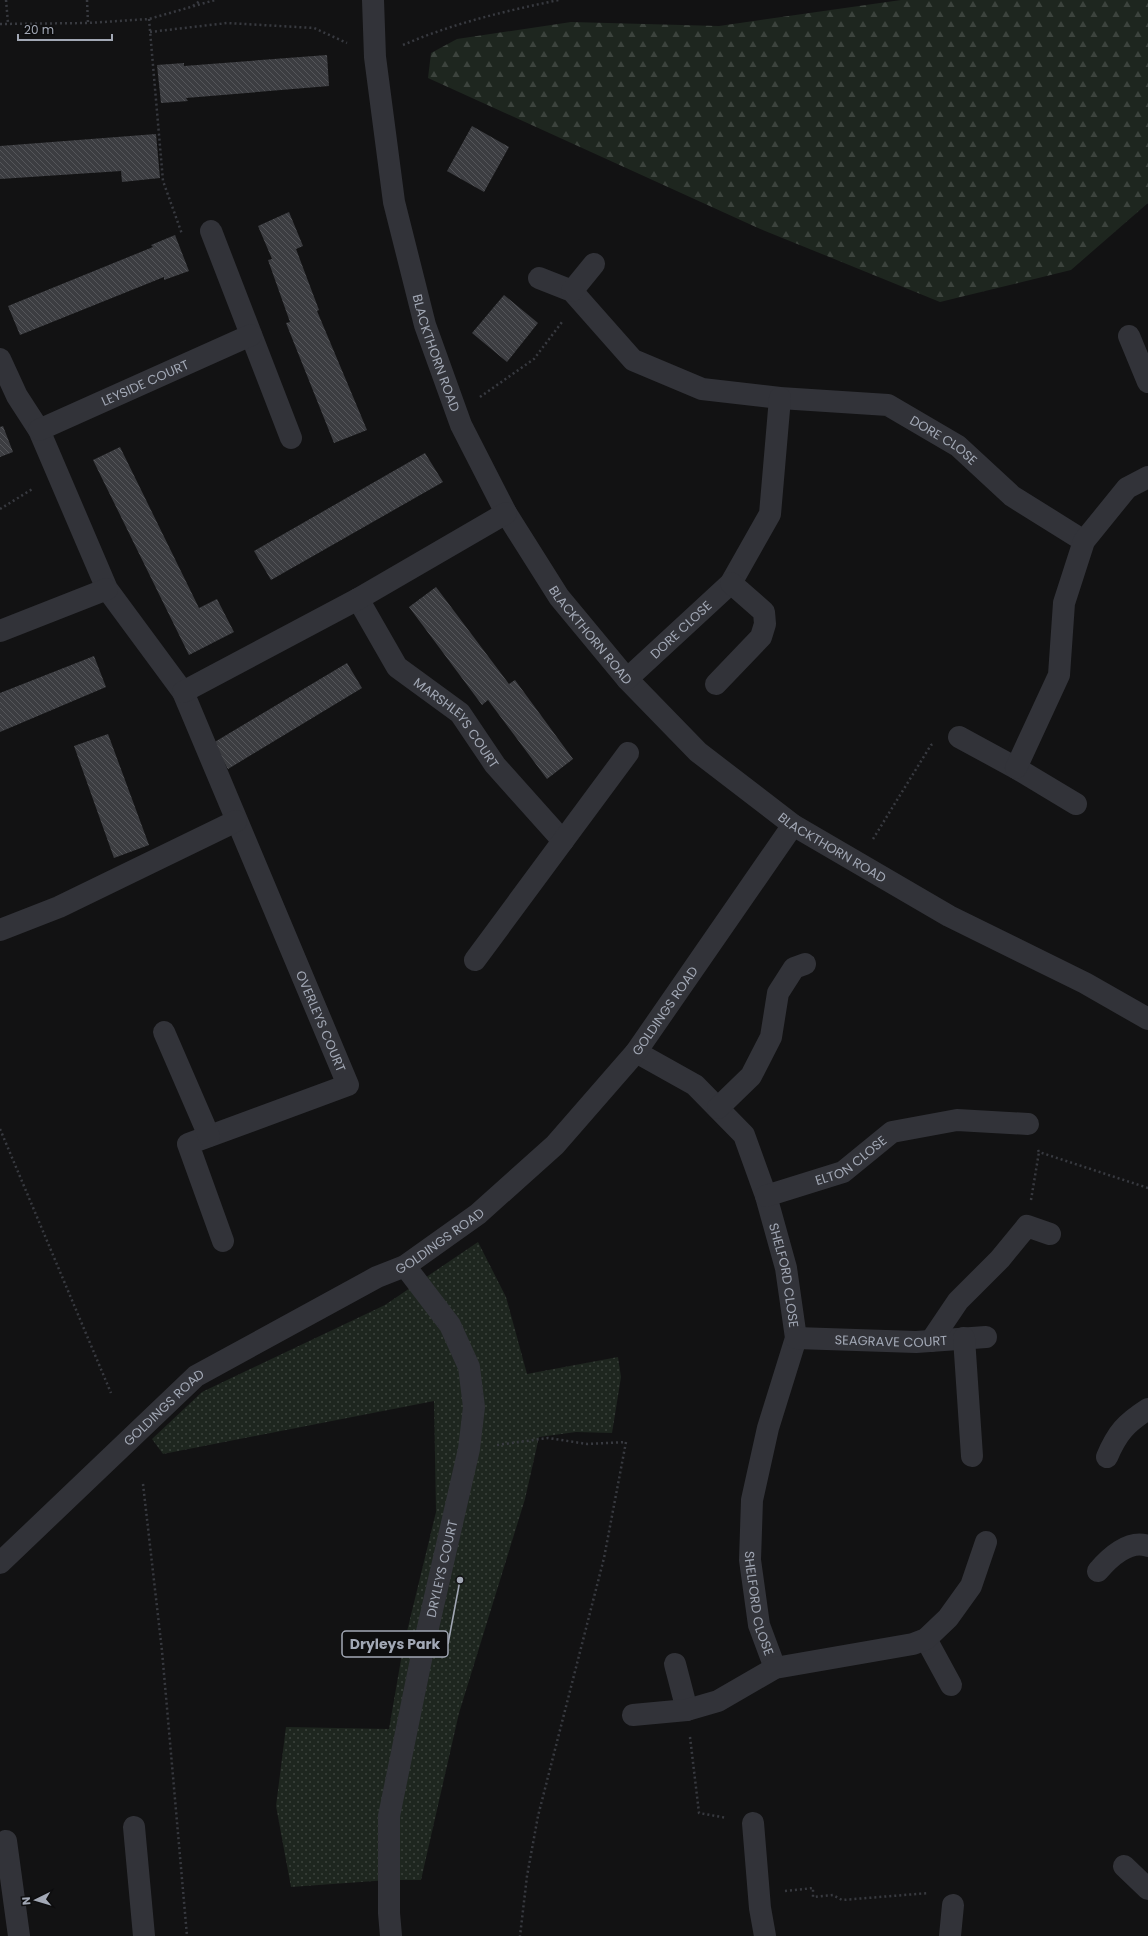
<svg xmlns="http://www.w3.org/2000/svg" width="1148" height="1936" font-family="Poppins,sans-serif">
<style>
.grass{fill:url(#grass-dots)}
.forest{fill:url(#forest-firs)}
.building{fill:url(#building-back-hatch)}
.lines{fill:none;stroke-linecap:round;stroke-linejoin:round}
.path{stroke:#383a40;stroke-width:2.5;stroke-dasharray:2 3;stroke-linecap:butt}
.minor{stroke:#323339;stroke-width:22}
.labels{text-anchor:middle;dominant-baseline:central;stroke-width:3;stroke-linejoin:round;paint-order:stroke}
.street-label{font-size:13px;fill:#a2a8b5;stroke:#0d0d0e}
.leader{fill:none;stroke:#a2a8b5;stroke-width:1.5}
.callout-dot{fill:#a2a8b5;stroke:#0d0d0e;stroke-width:1.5}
.callout{fill:#0d0d0e;stroke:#a2a8b5;stroke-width:1.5}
.callout-label{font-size:14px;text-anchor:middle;font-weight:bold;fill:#a2a8b5}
</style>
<defs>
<pattern id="grass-dots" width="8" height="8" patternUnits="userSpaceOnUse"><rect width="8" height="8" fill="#1e261f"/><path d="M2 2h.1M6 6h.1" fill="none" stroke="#3c433d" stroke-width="1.8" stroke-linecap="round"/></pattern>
<pattern id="forest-firs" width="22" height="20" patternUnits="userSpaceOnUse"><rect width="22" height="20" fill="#1e261f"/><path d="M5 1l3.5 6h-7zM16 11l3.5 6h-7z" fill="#3c433d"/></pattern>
<pattern id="building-back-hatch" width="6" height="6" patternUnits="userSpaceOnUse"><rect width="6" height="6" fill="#3c3d41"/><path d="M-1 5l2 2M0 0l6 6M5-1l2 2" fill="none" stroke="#55565a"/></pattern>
</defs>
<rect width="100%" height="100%" fill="#121213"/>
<path class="grass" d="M478,1242l28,55 21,77 91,-17 3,20 -9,56 -36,-1 -37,5 -14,62 -66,214 -38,167h-33l-97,7 -15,-81 10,-79 103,2 14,-81 33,-136 -2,-111 -271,53 -11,-15 50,-47 183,-87z"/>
<path class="forest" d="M901,0h247v203l-77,67 -131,32 -182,-74 -330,-150 3,-25 26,-14 114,-17 148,4z"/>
<path class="building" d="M327,55l2,31 -143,12 2,3 -27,2 -4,-38 27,-2v3z
M472,126l37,21 -25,45 -37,-21z
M156,134l4,44 -38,4 -1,-11 -121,8v-33z
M289,212l14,34 -7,3 23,61 -2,1 50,119 -33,13 -48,-120 4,-1 -22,-62 4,-1 -14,-33z
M175,235l14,36 -25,9v-3l-144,58 -12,-29 145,-59 -2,-2z
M504,295l34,28 -31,39 -35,-29z
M3,426l10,26 -13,5v-30z
M120,447l79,161 18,-9 17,33 -45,23 -96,-195z
M425,453l18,29 -172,98 -17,-29z
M436,587l73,97 6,-4 58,79 -26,20 -59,-79 -6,5 -73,-98z
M94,656l12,31 -106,45v-39z
M347,663l15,25 -134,81 -15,-26z
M108,734l41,111 -35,13 -40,-112z"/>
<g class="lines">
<path class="path" d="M6,0l2,23
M87,0l1,23
M193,6l8,-6
M149,19l14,162 19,53
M0,24l88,-1 61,-4 66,-19
M150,32l77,-9 87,5 33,15
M403,45c51,-22 102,-34 156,-45
M480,397l54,-38 28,-37
M0,509l34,-21
M873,839l58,-94 2,-1
M0,1129l111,264
M1038,1150l1,2 109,36
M1031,1200l8,-48
M497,1445l51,-7 39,6 39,-2 -22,116 -66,258 -11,60 -7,60
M143,1484l19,167 25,285
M690,1737l9,76 28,5
M785,1891l28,-3v9l20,-2 9,5 87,-7"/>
<g class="minor">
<path id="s1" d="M373,0l2,57 19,145 31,123 36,100 45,88 53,84 68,82 71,73 95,73 156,91 136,67 63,36"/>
<path d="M211,231l80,207"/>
<path id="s2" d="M539,278l33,13 61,69 69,29 78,9 108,7 70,41 54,50 72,45"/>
<path d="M572,291l22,-27"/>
<path d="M1129,336l19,46"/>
<path id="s3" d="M0,359l17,37 22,34 68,159 76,103 165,393 -160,59 35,97"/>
<path id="s4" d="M39,430l212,-95"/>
<path id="s5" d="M358,599l39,68 63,46 35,52 68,76"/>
<path d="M0,631l107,-42"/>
<path id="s6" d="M627,679l104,-96 39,-69 10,-116"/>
<path d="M716,684l45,-47 4,-13 -1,-12 -33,-29"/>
<path d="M183,692l175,-93 148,-86"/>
<path d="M959,737l57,31 60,36"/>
<path d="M1016,768l43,-93 5,-72 20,-62 43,-53 21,-11"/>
<path d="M0,930l59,-23 177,-86"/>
<path d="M475,960l153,-207"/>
<path d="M164,1032l45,104"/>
<path id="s7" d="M636,1052l59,33 49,50 22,61 20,72 10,70 -28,90 -16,72 -2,60 9,65 16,43"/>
<path d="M718,1108l33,-32 20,-39 7,-44 16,-25 11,-4"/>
<path id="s8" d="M766,1196l77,-24 49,-40 65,-12 71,4"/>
<path id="s9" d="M796,1338l120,4 70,-5"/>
<path d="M964,1338l8,118"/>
<path d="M931,1341l27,-40 42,-42 27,-33 23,8"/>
<path d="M1107,1457c10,-24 19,-34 41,-48"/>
<path id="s10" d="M0,1563l196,-187 181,-99 28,-11 73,-52 77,-69 81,-93 157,-227"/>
<path d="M1098,1571c11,-13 31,-32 50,-25"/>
<path d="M926,1639l25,46"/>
<path d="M675,1664l12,46"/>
<path d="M633,1715l54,-5 31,-9 57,-33 138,-24 13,-5 22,-21 23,-32 15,-44"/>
<path d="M753,1823l7,85 5,28"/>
<path d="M134,1827l10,109"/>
<path d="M6,1841l13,95"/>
<path d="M1124,1866l24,23"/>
<path id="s11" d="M391,1936l-2,-23v-97l35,-171 45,-196 5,-42 -5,-40 -19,-42 -45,-59"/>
<path d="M950,1936l3,-31"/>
</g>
</g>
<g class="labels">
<g class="street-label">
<text stroke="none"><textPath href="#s1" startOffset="360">BLACKTHORN ROAD</textPath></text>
<text stroke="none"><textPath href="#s4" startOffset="116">LEYSIDE COURT</textPath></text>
<text stroke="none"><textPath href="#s2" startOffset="455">DORE CLOSE</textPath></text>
<text stroke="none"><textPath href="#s6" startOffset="73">DORE CLOSE</textPath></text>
<text stroke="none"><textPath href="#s1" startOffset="684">BLACKTHORN ROAD</textPath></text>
<text stroke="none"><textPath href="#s5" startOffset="161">MARSHLEYS COURT</textPath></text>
<text stroke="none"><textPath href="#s1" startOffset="1008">BLACKTHORN ROAD</textPath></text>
<text stroke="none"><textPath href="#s10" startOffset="874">GOLDINGS ROAD</textPath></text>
<text stroke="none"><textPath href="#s3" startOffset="739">OVERLEYS COURT</textPath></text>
<text stroke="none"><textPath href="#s8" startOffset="93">ELTON CLOSE</textPath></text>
<text stroke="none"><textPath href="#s10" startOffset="550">GOLDINGS ROAD</textPath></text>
<text stroke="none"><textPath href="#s7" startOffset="284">SHELFORD CLOSE</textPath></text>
<text stroke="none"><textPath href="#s9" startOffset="95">SEAGRAVE COURT</textPath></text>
<text stroke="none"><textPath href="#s10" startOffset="226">GOLDINGS ROAD</textPath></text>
<text stroke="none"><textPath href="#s11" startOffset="373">DRYLEYS COURT</textPath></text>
<text stroke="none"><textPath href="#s7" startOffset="620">SHELFORD CLOSE</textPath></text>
</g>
</g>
<path class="leader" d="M460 1580L448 1644"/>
<circle class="callout-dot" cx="460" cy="1580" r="4"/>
<rect class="callout" x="342" y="1631" width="106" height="26" rx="4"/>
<g class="callout-label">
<text x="395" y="1649">Dryleys Park</text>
</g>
<g transform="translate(36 1900) rotate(265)" stroke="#0d0d0e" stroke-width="3" paint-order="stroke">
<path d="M0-3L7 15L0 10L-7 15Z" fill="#a2a8b5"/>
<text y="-6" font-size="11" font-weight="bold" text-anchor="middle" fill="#a2a8b5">N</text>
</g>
<path d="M18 34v6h94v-6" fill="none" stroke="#a2a8b5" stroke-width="2"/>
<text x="24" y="34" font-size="12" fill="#a2a8b5" stroke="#0d0d0e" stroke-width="3" paint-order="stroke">20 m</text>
</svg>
